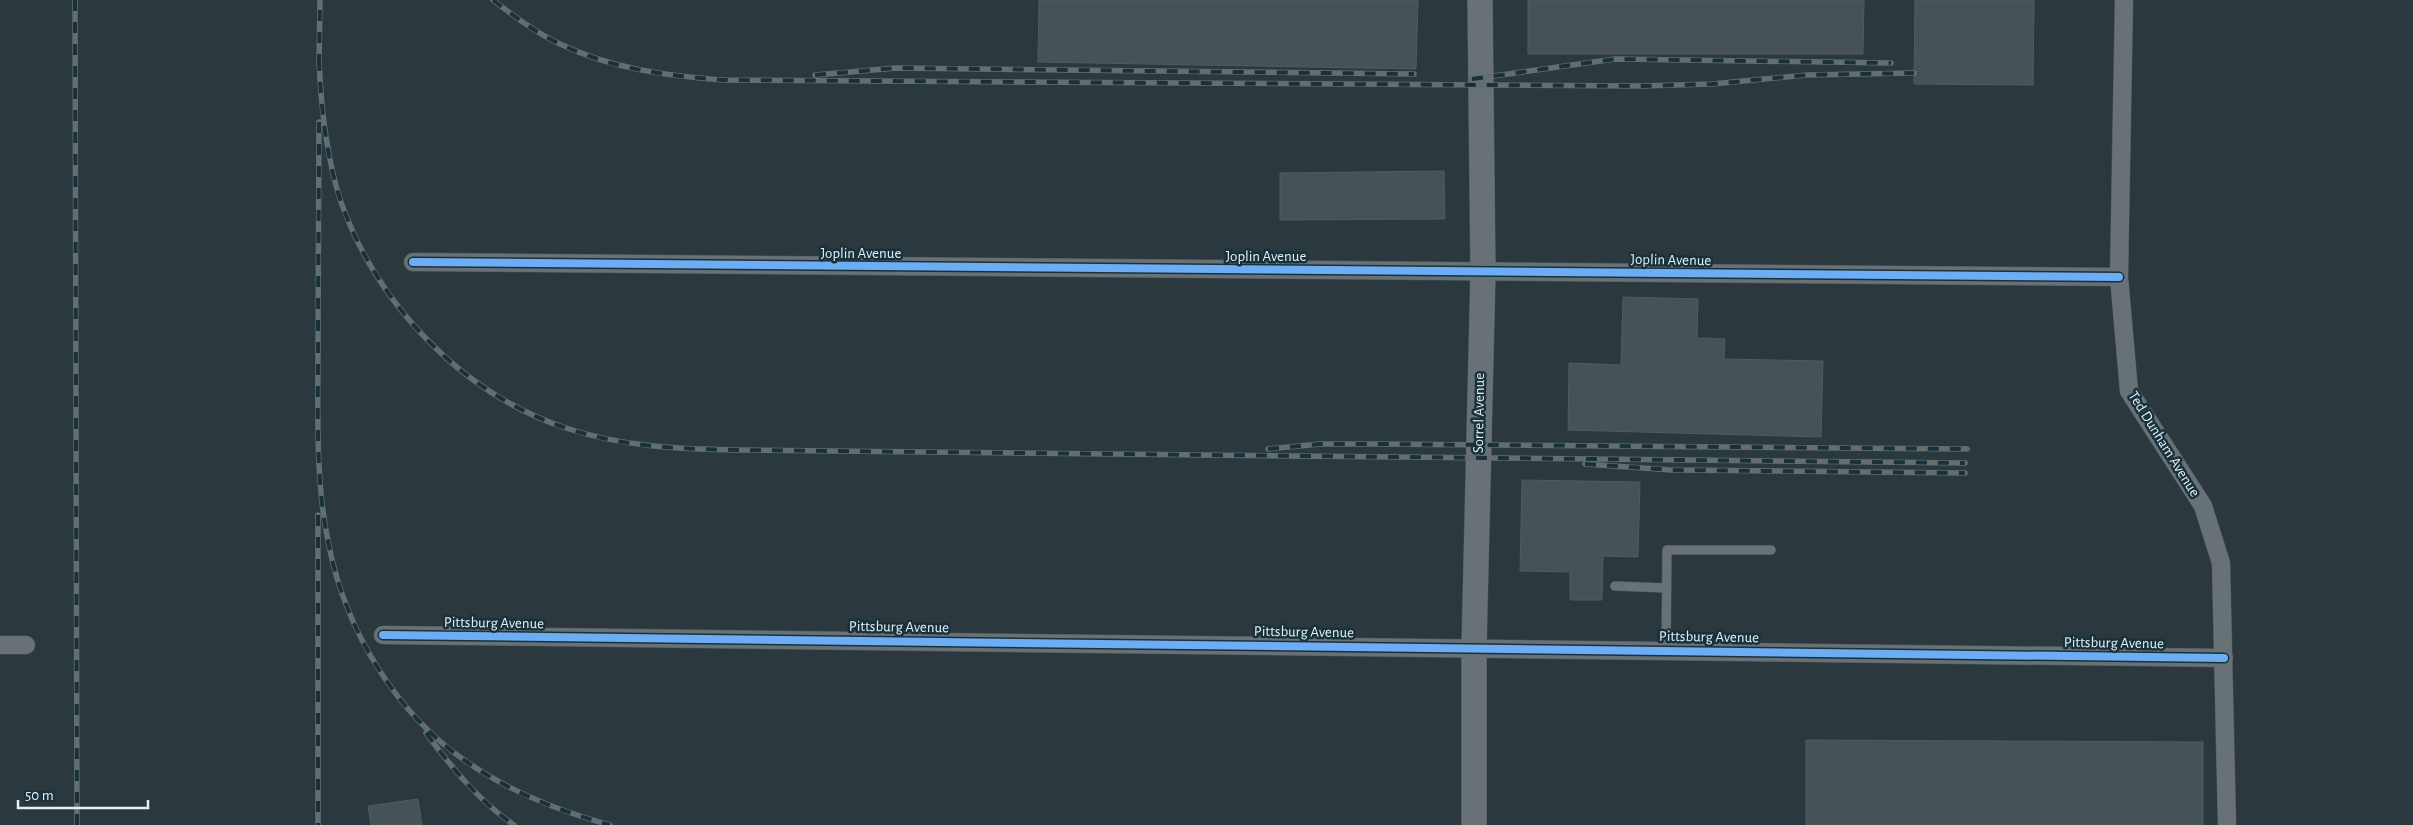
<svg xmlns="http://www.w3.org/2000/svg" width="2413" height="825" font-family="'Alegreya Sans',sans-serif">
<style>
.building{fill:#465256;stroke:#505c5f}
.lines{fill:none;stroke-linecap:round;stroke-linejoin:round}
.lane-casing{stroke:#4a565a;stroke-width:10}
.street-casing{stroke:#4a565a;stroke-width:19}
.secondary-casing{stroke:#4a565a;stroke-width:26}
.lane{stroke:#677176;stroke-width:9}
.street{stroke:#677176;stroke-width:18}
.secondary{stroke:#677176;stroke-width:25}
.rail-casing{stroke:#636e71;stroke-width:5.5}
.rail{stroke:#19313b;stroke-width:4;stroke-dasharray:11;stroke-linecap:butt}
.cycleway-casing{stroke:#19313b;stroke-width:11}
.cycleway{stroke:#6dadf4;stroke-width:8}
.labels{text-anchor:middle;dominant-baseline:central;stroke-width:5;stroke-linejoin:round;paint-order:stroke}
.street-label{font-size:15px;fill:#e2f0f6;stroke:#19313b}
</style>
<rect width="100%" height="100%" fill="#2b383e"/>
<path class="building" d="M1039,0h379l-2,69 -378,-7z
M1528,0h336l-1,54h-335z
M1915,0h119l-1,85 -119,-1z
M1444,171l1,48 -165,1v-47z
M1623,297l75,2 -1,39 28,1 -1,20 99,2 -2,76 -253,-7 1,-67 52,2z
M1522,480l118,2 -2,75 -35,-1 -1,44h-32v-28l-50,-1z
M1806,740l397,2v83h-397z
M418,799l4,26h-51l-3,-19z"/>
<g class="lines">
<defs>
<path id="lane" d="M1615,586l51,2
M1666,651l1,-101h104"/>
<path id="street" d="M2124,0l-5,277 10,114 74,115 18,57 6,262
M413,262l1706,15
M383,635l1841,23
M0,645h26"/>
<path id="secondary" d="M1474,825v-177l9,-376 -3,-272"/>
</defs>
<use href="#lane" class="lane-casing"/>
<use href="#street" class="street-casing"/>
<use href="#secondary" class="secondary-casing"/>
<use href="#lane" class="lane"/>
<use href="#street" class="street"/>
<use href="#secondary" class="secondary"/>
<defs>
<path id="rail" d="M75,0l2,825
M493,0c21,16 43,33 67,44 52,25 108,32 164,36l917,6 71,-2 95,-9 107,-2
M319,60c2,47 7,97 22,142 36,102 121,192 225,226 56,19 114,21 172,22l1227,13
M319,65l1,-65
M815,75l81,-7 518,6
M1472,79l143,-20 276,4
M319,122c0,75 -1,150 -1,225 0,66 -3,134 11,199 17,84 66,167 138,216 43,30 92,49 143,63
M1268,449l52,-5h57l590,5
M1585,464l86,6 294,3
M318,515v310
M426,733c26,35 52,67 88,92"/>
</defs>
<use href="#rail" class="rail-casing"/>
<use href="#rail" class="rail"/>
<defs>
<path id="cycleway" d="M413,262l1706,15
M383,635l1841,23"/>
</defs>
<use href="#cycleway" class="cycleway-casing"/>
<use href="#cycleway" class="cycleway"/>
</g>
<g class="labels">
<g class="street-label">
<text x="861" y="253">Joplin Avenue</text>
<text x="1266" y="256">Joplin Avenue</text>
<text transform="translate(1671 260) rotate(1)">Joplin Avenue</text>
<text transform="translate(1479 413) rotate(-89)">Sorrel Avenue</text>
<text transform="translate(2164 444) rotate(58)">Ted Dunham Avenue</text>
<text transform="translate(494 623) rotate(1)">Pittsburg Avenue</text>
<text transform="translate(899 627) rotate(1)">Pittsburg Avenue</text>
<text transform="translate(1304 632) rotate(1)">Pittsburg Avenue</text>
<text transform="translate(1709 637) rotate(1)">Pittsburg Avenue</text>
<text transform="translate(2114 643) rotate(1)">Pittsburg Avenue</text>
</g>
</g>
<path d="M18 800v8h130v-8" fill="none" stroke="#e2f0f6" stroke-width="2.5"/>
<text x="25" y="800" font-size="15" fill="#e2f0f6" stroke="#19313b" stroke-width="4" paint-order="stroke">50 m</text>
</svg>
